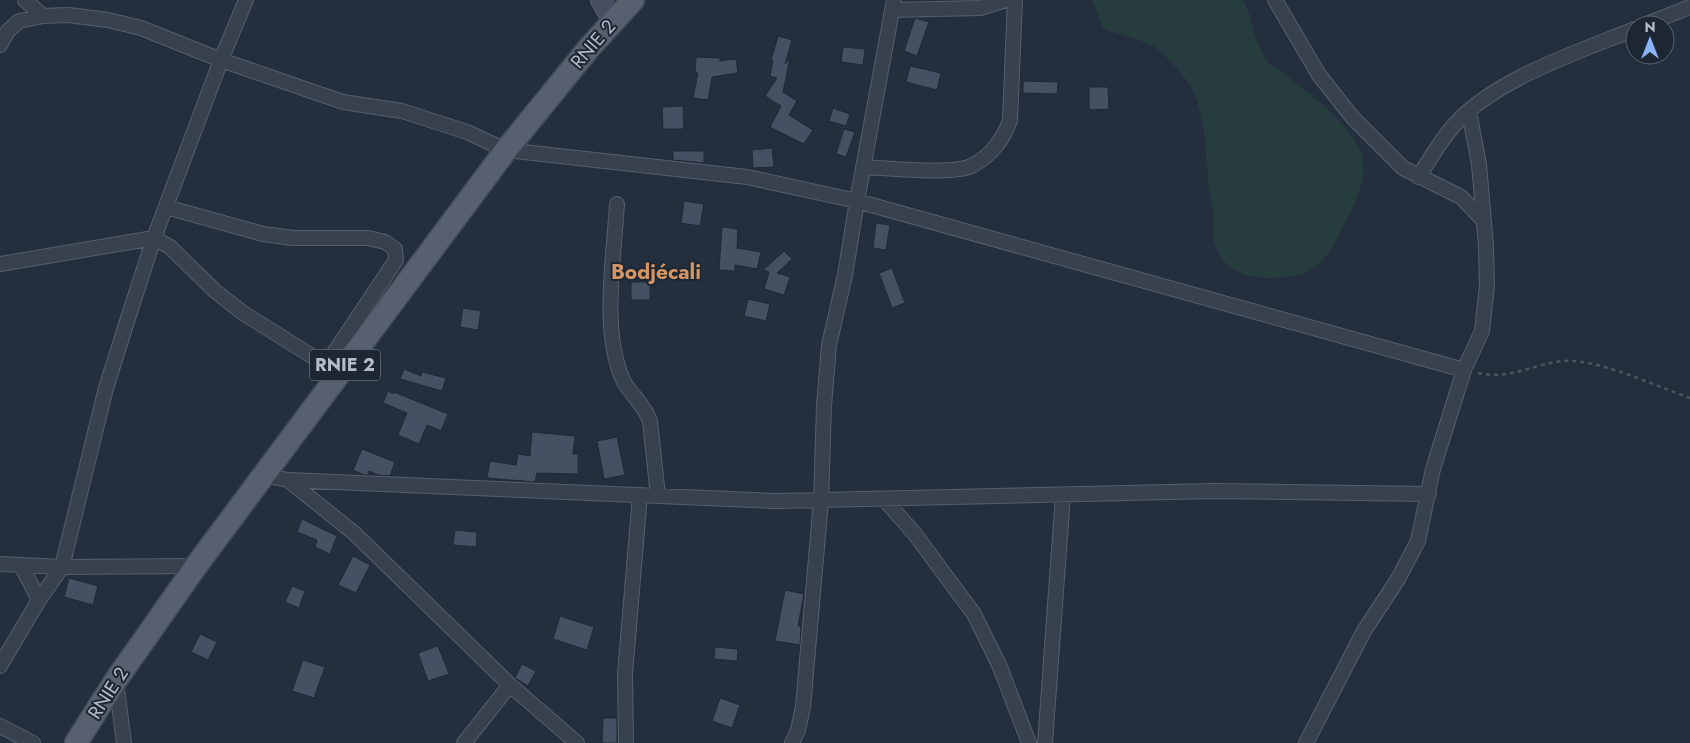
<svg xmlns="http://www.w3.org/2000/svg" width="1690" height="743" font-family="Jost,sans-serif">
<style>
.green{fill:#263c3f}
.building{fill:#455162;stroke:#1f2835}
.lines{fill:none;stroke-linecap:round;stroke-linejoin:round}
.street-casing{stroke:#565f6c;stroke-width:16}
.secondary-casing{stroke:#565f6c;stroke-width:22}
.primary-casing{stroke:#414a57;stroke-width:25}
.path{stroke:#44595c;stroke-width:2.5;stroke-dasharray:4 4;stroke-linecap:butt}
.street{stroke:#38414e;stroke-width:14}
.secondary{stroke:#465061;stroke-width:20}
.primary{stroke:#56606e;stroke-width:22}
.labels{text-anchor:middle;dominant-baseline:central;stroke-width:4;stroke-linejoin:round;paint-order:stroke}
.shield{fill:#1d2633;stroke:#878f9c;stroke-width:1}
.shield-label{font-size:18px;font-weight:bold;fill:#b4bcc9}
.street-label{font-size:19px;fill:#b4bcc9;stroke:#1d2633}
.quarter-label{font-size:21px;font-weight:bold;fill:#d59563;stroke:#1d2633}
</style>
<rect width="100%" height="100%" fill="#242f3e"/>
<path class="green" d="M1092,0h151c11,19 10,42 23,59 6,8 17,12 24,19 22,18 63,48 72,77 6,21 -7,50 -17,68 -19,36 -25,54 -71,55 -28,1 -54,-8 -60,-38 -2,-10 0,-21 -1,-31 -1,-6 -3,-12 -4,-18 -2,-29 -4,-79 -18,-104 -7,-12 -29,-37 -42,-43 -15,-7 -31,-9 -46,-16z"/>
<path class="building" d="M915,18l14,4 -12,34 -13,-5z
M778,36l14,4 -7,24 5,-6 -7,34 14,9 -8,14 24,15 -9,14 -34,-17 11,-21 -16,-10 12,-18 -7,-2 3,-16h-2z
M843,47l22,2 -2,16 -22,-3z
M696,57l24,1v3l16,-2 2,14 -26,4 -4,23 -15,-2 5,-25h-3z
M910,66l31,7 -4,17 -31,-8z
M1023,81l35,1 -1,12 -34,-1z
M1089,87h19l1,22 -20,1z
M683,106l1,23h-21l-1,-22z
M833,108l17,6 -4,12 -17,-5z
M844,129l11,3 -9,25 -10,-3z
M772,148l2,19 -21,1 -1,-18z
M673,151h31v12l-31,-3z
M684,201l20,3 -4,22 -19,-3z
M876,223l14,2 -4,25 -13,-2z
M722,227l16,2 -1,19 24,4 -4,17 -22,-4v6l-16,-1z
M784,251l8,8 -15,14 13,4 -6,18 -20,-6 5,-17 -6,-2z
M892,268l13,35 -13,5 -13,-35z
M631,282h19v18h-19z
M748,299l22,5 -4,17 -22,-5z
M463,308l18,3 -3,19 -18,-3z
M404,369l17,7 1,-4 24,6 -4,13 -42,-12z
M388,391l6,3v-2l54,22 -7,17 -14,-6 -8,19 -21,-9 9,-22 -24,-10z
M532,432l43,4 -2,18h5v20l-41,-1 -2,9 -48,-4 3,-17 26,4 2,-11 12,2z
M617,437l8,38 -21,4 -7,-38z
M362,449l33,13 -5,14 -12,-1 -9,-4 -1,4h-4l-11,-5z
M302,519l35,17 -7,18 -15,-7 2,-7 -20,-8z
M455,530l22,2 -1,15 -23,-2z
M353,556l17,9 -14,28 -18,-8z
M69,578l29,8 -5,19 -29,-8z
M292,586l13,5 -6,17 -14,-6z
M785,590l19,4 -6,32h3l-1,19 -25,-4z
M560,616l34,11 -7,23 -34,-11z
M200,634l17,8 -9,18 -17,-8z
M438,646l11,28 -21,7 -10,-28z
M715,647l23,2 -1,12 -23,-2z
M303,660l22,7 -11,31 -22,-7z
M522,664l14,7 -8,15 -13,-8z
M720,698l20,7 -8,23 -20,-7z
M603,718h14v25h-15z"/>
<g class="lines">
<defs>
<path id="street" d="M25,0l18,16
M1275,0l44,75 34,43 50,50 58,29 21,22
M892,10l88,-2 26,-8
M1644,25l46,-18
M0,45l8,-14 11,-10 24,-5 25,-1 40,5 33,8 80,32 122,42 59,9 65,21 39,18 241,27 110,24 607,169
M863,167c24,1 89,8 108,-1 19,-9 33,-27 39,-46l5,-120
M1418,177c12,-17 23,-38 38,-54 40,-44 124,-72 179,-94
M617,204c-3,53 -16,127 6,176 7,14 21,24 27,41l8,75
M166,207l97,27 30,4h75l17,4 10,7 1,11 -70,105
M0,264l154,-26 16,9 45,44 28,22 96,60
M263,475l25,5 487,21 438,-10 216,3
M288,480l66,53 156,152 67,58
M884,499l30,34 60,81 26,53 29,76
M0,564l62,3 134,-1
M21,565l18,35
M0,666l39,-66 23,-33 44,-179 24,-76 24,-74 67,-178 25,-60
M116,681l8,62
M0,726l33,17
M464,743l46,-58
M626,743l-1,-69 15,-179
M792,743l6,-13 5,-23 18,-206 3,-95 5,-61 16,-70 12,-74 37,-201
M1045,743l18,-248
M1306,743l58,-112 34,-52 20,-38 15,-72 31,-99 18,-39 5,-45 -1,-40 -7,-82 -10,-52"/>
<path id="secondary" d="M601,0l12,21"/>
<path id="primary" d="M76,743l40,-63 80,-114 310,-416 83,-102 44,-48"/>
</defs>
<use href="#street" class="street-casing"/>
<use href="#secondary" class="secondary-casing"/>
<use href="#primary" class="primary-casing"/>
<path class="path" d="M1478,373c36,8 63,-14 95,-12 34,2 83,25 117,37"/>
<use href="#street" class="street"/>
<use href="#secondary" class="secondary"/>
<use href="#primary" class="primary"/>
</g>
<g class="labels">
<rect class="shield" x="310" y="349.5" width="70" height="31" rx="4"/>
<g class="shield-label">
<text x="345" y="365">RNIE 2</text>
</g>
<g class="street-label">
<text transform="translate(593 44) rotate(-49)">RNIE 2</text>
<text transform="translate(108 693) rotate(-57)">RNIE 2</text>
</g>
<g class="quarter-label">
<text x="656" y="272">Bodjécali</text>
</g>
</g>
<g transform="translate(1650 40)"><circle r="24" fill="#1d2633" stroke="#59626f"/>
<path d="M0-4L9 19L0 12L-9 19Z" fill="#8ab4f8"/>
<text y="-8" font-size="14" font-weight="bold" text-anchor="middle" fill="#b4bcc9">N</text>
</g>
</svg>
